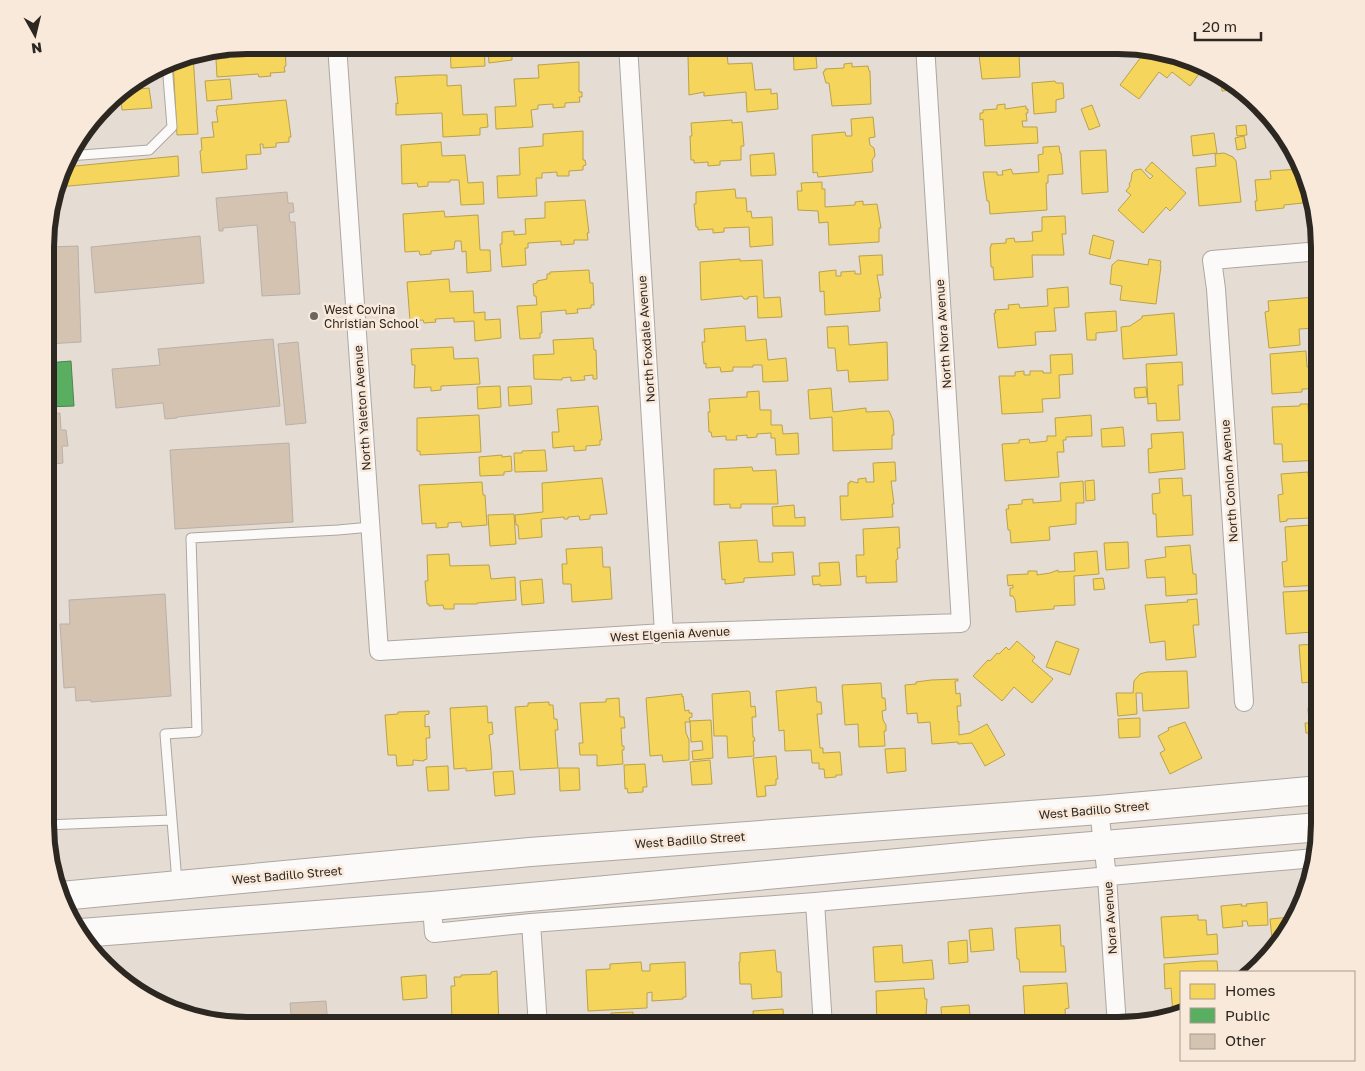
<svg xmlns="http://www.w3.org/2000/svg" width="1365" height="1071" font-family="'Golos Text',sans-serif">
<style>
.homes{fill:#f6d55c;stroke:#baa14a}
.public{fill:#5aae61;stroke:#4c864e}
.building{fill:#d4c3b0;stroke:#b8b1ab}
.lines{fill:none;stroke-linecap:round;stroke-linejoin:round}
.service-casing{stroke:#ada7a1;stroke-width:11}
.minor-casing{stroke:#ada7a1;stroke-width:20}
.primary-casing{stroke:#ada7a1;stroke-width:30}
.service{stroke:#fbfaf9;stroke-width:9}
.minor{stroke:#fbfaf9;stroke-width:18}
.primary{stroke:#fbfaf9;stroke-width:28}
.poi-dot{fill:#6d6660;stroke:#f9e9da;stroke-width:2}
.labels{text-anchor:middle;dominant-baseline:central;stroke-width:5;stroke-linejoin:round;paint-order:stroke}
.poi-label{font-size:12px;fill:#2d2721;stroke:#f9e9da;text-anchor:start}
.street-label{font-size:12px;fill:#2d2721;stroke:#f9e9da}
.rim{fill:none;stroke:#2d2721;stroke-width:6}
</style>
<rect width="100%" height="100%" fill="#e5dcd4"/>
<path class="homes" d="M246,45h37v2h2l1,19 -2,1 1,5 -15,1 1,3 -12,1 -1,-3 -41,3 -1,-18 13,-1v-10z
M393,45h38l-11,1v4h-11v-3h-16z
M450,45h34l1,21 -34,2z
M488,45h24v15l-23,3z
M815,45l2,23 -23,2 -1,-24z
M980,45h45l-1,1v7h-5l1,24 -38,2 -4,-32h2z
M1147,49l48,11 10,6 -15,20 -18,-14 -5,6 -8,-6 -20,27 -19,-14z
M727,53l1,11 24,-1 3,27 16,-1v5l6,-1 1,16 -31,3 -1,-20 -42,4v-4l-15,3 -1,-39z
M193,54l5,80 -21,1 -4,-74 8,-5z
M579,62v30h3v5h-3l1,5 -15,1v4l-12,1v-4l-15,1v4l-7,1 2,17 -37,2 -1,-22 21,-1 -2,-27 25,-1 -1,-13z
M852,63v4l16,-1 1,5h1l1,33 -39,2 -3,-23h-3l-3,-11 2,-1v-2l19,-1v-4z
M437,75h10v11l14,-1 2,30 24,-1 1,13 -8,1v7l-37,2 -1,-24 -46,2v-12l2,1 -3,-27z
M1221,76l21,13 -20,2z
M230,79l2,20 -25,2 -2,-20z
M1055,81l1,2h7l1,15 -8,2v12l-22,2 -2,-31z
M149,88l3,20 -30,2 -2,-19z
M286,100l5,37h-2v5l-13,1v4l-13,1v-4h-3l1,10 -15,1 1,14 -45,4 -2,-22 2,-1 -1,-12 13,-1 -2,-15h6l-2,-12h1v-4z
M106,104l1,12 -11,1z
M1005,104v5l21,-3v3h2v4h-2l1,8h-5l1,6h14l1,16 -53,3 -2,-27 -3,1v-7h3v-3l14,-1v-4z
M1092,105l8,21 -11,4 -8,-21z
M873,117l2,20 -6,1 1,7 4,3 1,8 -3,4 1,10 -1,2 -54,5 -1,-5 -4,1 -1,-38 33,-3 1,4h6l-1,-17z
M732,120v3l10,-1 2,24h-3v14l-21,1v4l-12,1v-4l-14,1v-3h-3l-1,-24h2l-1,-13z
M1246,125l1,10 -10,1 -1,-10z
M583,131v29h2l1,5 -3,1v4l-14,1v5h-12v-4l-15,1v5h-6l1,18 -39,2 -1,-22 23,-1 -1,-27 24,-2v-12z
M1214,133l3,20 -24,3 -2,-20z
M1244,136l2,12 -9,2 -2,-12z
M441,142l1,14 23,-1 3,28 15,-1 1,22 -23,1 -2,-25h-9v2h-22v4l-10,1 -1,-4 -15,1 -1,-39z
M1059,146l1,7h1l2,21 -15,1v8h-2l1,27 -57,4 -1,-13h-2l-4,-29h14v3h6l-1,-4 9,-2 2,5 26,-2 -1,-17 5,-1v-7z
M1106,150l2,42 -26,2 -2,-43z
M774,153l2,22 -25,1 -1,-21z
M1224,153l9,4 3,4 5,41 -42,4 -3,-38 20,-2 -1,-12z
M178,156l1,20 -121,11 7,-20z
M1152,162l34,31 -16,18 -4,-4 -23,26 -25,-23 13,-15 -5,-4 4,-5 -1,-2 2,-3 1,-8 3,-3 6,-1 9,10 3,-3 -8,-6z
M1299,169l4,34 -19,2v3l-28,3 -1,-10h2l-2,-21 16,-1 -1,-8z
M822,182v7h3v18l30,-2v-3l8,-1v4l14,-1 4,24h-2v14l-50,3 -1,-23 -9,1 -1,-12 -20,-1 -1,-19h5l-1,-8z
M735,189l1,9h10l1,14 4,-1 1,7 20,-1 1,28 -23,2 -1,-20 -25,1v4l-11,1v-4l-15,1v-3h-2l-2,-23h2v-12z
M585,200l4,33h-2l1,7h-14v4l-13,1v-4l-33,2v5h-3l1,17 -24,2 -2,-23h2v-12l12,-1v4l12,-1 -1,-15 20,-1v-16z
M444,211l1,6 33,-2 2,35h10l1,21 -24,2 -1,-22 -4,1 -1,-11h-6l-1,8 -23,2v3l-11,1 -1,-4 -14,1 -2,-38z
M1065,216l1,18h-4l2,21h-32l1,22 -39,3 -1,-13h-2l-1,-20h1v-3l15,-1v-4l8,-1 1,4 18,-1 -1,-9 10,-1v-14z
M1093,235l21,6 -4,18 -21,-5z
M882,255l1,20h-6l4,23h-2l1,13 -55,4 -1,-24 -4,1 -1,-20 17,-2v6h5v-4l14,-1v3h6l-2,-18z
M740,259v2l22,-1 2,38 16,-1 2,20 -24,1 -1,-22 -9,1v2h-4l-2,-3 -41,4 -1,-38z
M1149,259l12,2 -1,5h1l-5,38 -36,-4 2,-14 -12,-2 2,-19 6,-5 30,5z
M589,270l1,13h3l1,22h-3v3l-14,1 1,4 -12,1v-4l-25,2 1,21h-2v5l-20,1 -3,-33 20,-1 -1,-9h-2l-1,-12 4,-1v-2l10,-2v-5h3v-2z
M449,279l1,13 23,-1 1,22 11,-1v8l15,-1 1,19 -26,3 -1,-20 -20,1v-4l-19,1 1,3 -12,1 -1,-3 -13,1 -3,-39z
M1068,287l1,20 -15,1 2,23 -21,1 1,13 -38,3 -4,-35h2l-1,-3 14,-1 -1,-4 11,-1 1,4 28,-2 -1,-17z
M1315,297l2,31 -18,1 1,16 -31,3 -4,-36 4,-1 -1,-10z
M1116,311l1,20 -21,2v7h-9l-2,-27z
M1174,313l3,42 -54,4 -2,-32 9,-1 12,-8v-2z
M745,326l1,15 20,-2 2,21 18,-2 2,23 -25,1 -1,-17h-9v2h-20v4l-12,1 -1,-5 -14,1v-5l-2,1 -2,-22h3l-1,-13z
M848,326l1,19 38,-3 1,38 -39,2 -1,-12 -11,1 -2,-23h-7l-1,-21z
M593,338l1,12h2l1,29h-4v-4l-9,1 1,4 -14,1v-4l-9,1v2l-28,-1 -1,-24 21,-1 -1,-14z
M453,347l1,12 24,-1 2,26 -39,2v4l-10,1v-4l-17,1 1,-23h-3l-1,-16z
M1306,351l1,16h7l1,16 -8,6h-5v3l-30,2 -2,-40z
M1072,354l1,20 -14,1 1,23 -18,1 1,13 -41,2 -3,-38h16v-4l9,-1v4h6v-4h13v2h8l-1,-18z
M1182,362l1,23h-5l2,35 -23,1 -1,-18 -8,1 -2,-40z
M500,386l1,21 -23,2 -1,-22z
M531,386l1,18 -23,2 -1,-19z
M1146,387l1,10 -12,1 -1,-10z
M831,388l2,24 33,-4v4l23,-1 4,9 1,15h-2v14l-59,2 -1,-34 -22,2 -2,-29z
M759,391l1,19h11v15h11l1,9 15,-1 1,21 -23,1 -1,-17h-4v-5l-14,1v3l-10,1v-3l-11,1 1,4h-11v-4l-14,1 -1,-5h-2l-1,-20h2l-1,-13 38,-2v-5z
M1300,404h8l1,18 11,-1v39l-37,2 -1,-18h-8l-2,-37 28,-1z
M598,406l4,34h-2v5l-14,1v4l-12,1v-5l-21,2 -1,-16h7l-2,-23z
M479,415l2,37 -61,3v-4h-3v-33z
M1091,415l1,21 -26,1v3h-3l1,12h-7l2,25 -54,4 -3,-37 17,-1v-3l10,-1 1,4 17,-2v-5h9l-1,-18z
M1123,427l2,19 -23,1 -1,-18z
M1183,432l2,37 -36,4 -1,-24 4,-1 -1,-14z
M545,450l2,21 -32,1 -1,-19h8v-2z
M502,455v2l9,-1 1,15 -8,1v3l-24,1 -1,-19z
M895,462l1,19h-5l3,23h-2l1,13 -52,3 -1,-24h8v-13h2v-2l8,2v-4l8,-1v4h8l-1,-19z
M752,467l1,4 23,-1 2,34h-37v4h-11v-4l-16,1v-36z
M1308,472l1,11h6l2,18 -7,1 1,16 -24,1v2l-7,1 -2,-27 5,-1 -2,-20z
M602,478l5,36 -17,1v4l-10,1 -1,-4 -11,1v2h-4v-2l-23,2 1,18 -23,2 -1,-14h-2l-1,-10 28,-3 -1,-29z
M1182,478l1,18 8,-1 2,40 -36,2 -1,-23h-3l-1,-20 8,-1 -1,-14z
M1094,480l1,20 -9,1 -1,-20z
M1083,481l1,22h-8v21l-27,3 1,13 -39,3 -1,-13h-2l-2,-21h3l-1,-4 14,-1v-4l11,-1v4l28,-2 -1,-18z
M482,482l1,13h2l2,30 -25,2 -1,-5 -13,1v4l-12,1v-5l-14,1 -3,-39z
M794,505l1,13 10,-1v9h-32l-1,-19z
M514,514l2,30 -26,2 -2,-31z
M1310,525l2,18h6l2,42 -36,2 -2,-25 5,-1 -2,-34z
M899,527l1,21h-3l1,11 -2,1 1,22 -31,1v-7l-9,1 -1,-22h8l-1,-26z
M757,540l2,22h14l-1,-9 21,-1 2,23 -51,3v4l-19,2v-5l-3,1 -3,-38z
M1128,542l1,26 -23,2 -2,-27z
M1190,545l3,29h3l1,20 -31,2 -1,-19 -18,1 -2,-18 21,-3 -1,-10z
M602,547l1,20h7l2,32 -40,3 -1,-18h-8l-1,-20h5l-1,-15z
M1097,551l2,23 -25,2 1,29 -21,1v3l-38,3 -1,-12 -2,-4h-3v-8h3v-3l-5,1 -1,-11 21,-1v-3h9v4l13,-2 8,-3v2l17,-1 -1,-18z
M449,554l1,12 39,-1 2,14 24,-2 1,23 -39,3v1h-23v5h-10l-1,-4 -14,1v-2h-2l-2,-23h3l-1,-26z
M839,562l2,23 -21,1v-2l-7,1 -1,-9h8l-1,-13z
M1103,578l2,11 -11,1 -1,-11z
M542,579l2,24 -22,2 -2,-24z
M1320,590v48h-7v-6l-27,2 -3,-42z
M1197,599l2,26h-6l3,32 -30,3 -1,-19 -15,2 -5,-38 43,-3 -1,-2z
M1017,641l18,16 -3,4 21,18 -21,24 -18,-16 -12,14 -29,-25 15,-16 2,1 7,-8 2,1 7,-7 3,3z
M1056,641l23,8 -9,26 -24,-8z
M1320,644v55l-9,1 -1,-18 -8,1 -3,-38z
M1187,671l2,37 -46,3 -1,-18h-6l1,21 -19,2 -2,-23h17l1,-12 6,-7 7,-2z
M958,679v2h-3l1,13 4,-1 1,13h-4l1,16 1,-1v14l11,-2 17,-9 18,31 -20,11 -13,-23 -14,1v-2l-26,2 -2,-22 -12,1 -1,-10 -10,1 -2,-29 11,-1v-2l15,-2z
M881,683l1,15h3l1,12 -4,1 1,9 3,5v6h-2l1,15 -26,1 -1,-23 -13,1 -3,-40z
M816,687l1,15h4l1,12h-5l3,34h3v5l17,-1 2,23h-6v2l-11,1 -1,-9h-5v-6h-7l-1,-13 -26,1 -1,-21 -5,1 -3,-40z
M748,691l2,1 1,15 4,-1 1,11h-4l1,20h1l1,4h-2l1,15 -26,2 -1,-22h-13l-2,-42z
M682,694v3l1,-1 2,15 4,-1v3h3v4l-3,1 1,4h-5l1,11 3,7v20l-26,2 -1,-7 -12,1 -4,-58z
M619,698l1,19h4l1,11h-4l1,18h2v4h-2l1,14 -26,2v-11h-17l-1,-12h4l-3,-40 26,-1v-3z
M549,702v3h4l1,14h3l1,11h-3l3,38 -38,2 -5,-63 13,-1v-3z
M487,706l1,17 4,-1 1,12 -4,1 2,16 1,18 -26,2v-3l-12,1 -4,-61z
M1308,708h12v39h-9l-1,-14h-4l-1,-10h4z
M429,711v3l-4,1v12l4,-1 1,12h-4l1,21 -3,1v1l-11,-1v5l-16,1 -1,-11h-8l-3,-40 13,-1v-2z
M1140,718v19l-21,1 -1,-19z
M711,720l2,38 -20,2 -1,-9 11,-1 -1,-9 -11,1 -1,-21z
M1185,722l17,36 -32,16 -10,-21 5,-3 -7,-14 11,-6 -1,-2z
M905,748l1,23 -19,2 -2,-24z
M776,756l2,23h-2v6l-11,1 1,10 -9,1 -4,-39z
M710,760l2,24 -20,1 -2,-23z
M645,764l2,23h-4v5l-15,1 -1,-5 -2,1 -1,-24z
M448,766l1,24 -21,1 -2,-24z
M559,768h20l1,22 -20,1z
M513,771l2,23 -20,2 -2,-24z
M1305,899l-30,50h-2l-3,-30 21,-2v-5h5v-12z
M1267,902l1,23 -20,1 -1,-5h-5l1,5 -20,2 -2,-22 21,-2 -1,2h6l-1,-2z
M1198,915v5h8l1,15 10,-1 1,20 -54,4 -3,-41z
M1060,925l1,21h3l2,26h-46l-1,-13h-2l-2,-31z
M992,928l2,22 -23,2 -2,-22z
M967,940l1,22 -19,2 -1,-22z
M902,945l1,18 29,-3 2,19 -59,3 -2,-35z
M775,950l2,22h4l1,25 -30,2 -1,-15h-11l-1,-22h1v-9z
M1202,961h15l1,11h-37v41l-8,2 -2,-27 -6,1 -1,-25z
M641,962l1,9h8v-7l35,-2 1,35h-3v2l-31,2v-9l-5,1v15l-59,3 -2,-41 24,-1v-5z
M497,971l2,55h-26v-2h-5v-1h-16l-1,-37h4l-1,-9h7v-2l30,-1v-2z
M426,975l1,23 -24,2 -2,-23z
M1067,983l2,25 -4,1 1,17h-44v-7h3l-2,-33z
M924,988l1,11h2l-1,16 -20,1 1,10h-30l-1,-35z
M969,1005l2,21h-29l-1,-19z
M783,1009l1,17h-30l-1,-15z
M633,1012l1,14h-42l-1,-6 20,-1v-6z"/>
<path class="public" d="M71,361l3,45 -28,1v-44z"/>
<path class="building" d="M287,192l1,11h5l1,9 -5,1 1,9h5l5,72 -38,2 -5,-71 -34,3v3h-4l-3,-33z
M200,236l4,47 -109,10 -4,-46z
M78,246l3,96 -34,2v-97z
M273,339l7,67 -103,11v1l-12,1 -2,-16 -47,5 -4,-39 48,-4 -2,-16z
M298,342l8,81 -20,2 -8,-81z
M60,413l1,17h5l2,16h-6l1,17 -17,2v-51z
M289,443l4,79 -118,7 -5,-79z
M165,594l6,102 -80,6v-2l-15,1 -1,-14 -11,1 -4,-64h10l-1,-24z
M326,1001l2,25h-36l-2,-23z"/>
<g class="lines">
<defs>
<path id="service" d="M68,156l81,-6 23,-23 -5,-63
M45,825l126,-5
M177,882l-12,-148 32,-2 -6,-194 147,-8 33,-3"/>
<path id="minor" d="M337,45l42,606 285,-18 297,-10 -36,-578
M628,45l36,588
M1244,702l-28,-413 -4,-29 108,-9
M1099,810l8,67 10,149
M815,902l8,124
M432,906l2,27 97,-10 284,-21 500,-44
M531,923l7,103"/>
<path id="primary" d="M61,896l469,-44 569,-42 221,-20
M81,933l351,-27 563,-52 325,-27"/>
</defs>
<use href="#service" class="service-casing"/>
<use href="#minor" class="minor-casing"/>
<use href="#primary" class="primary-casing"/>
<use href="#service" class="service"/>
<use href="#minor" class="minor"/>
<use href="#primary" class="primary"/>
</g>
<circle class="poi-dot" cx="314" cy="316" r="5"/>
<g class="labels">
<g class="poi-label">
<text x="324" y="309">West Covina<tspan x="324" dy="14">Christian School</tspan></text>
</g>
<g class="street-label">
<text transform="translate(943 334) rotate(-94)">North Nora Avenue</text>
<text transform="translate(646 339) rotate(-94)">North Foxdale Avenue</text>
<text transform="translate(362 408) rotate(-94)">North Yaleton Avenue</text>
<text transform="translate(1229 481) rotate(-94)">North Conlon Avenue</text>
<text transform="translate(670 634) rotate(-3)">West Elgenia Avenue</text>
<text transform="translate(1094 810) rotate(-5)">West Badillo Street</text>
<text transform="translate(690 840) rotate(-4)">West Badillo Street</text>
<text transform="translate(287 875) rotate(-5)">West Badillo Street</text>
<text transform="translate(1110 918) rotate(-94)">Nora Avenue</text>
</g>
</g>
<path d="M0 0H1365V1071H0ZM247 54H1118A193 193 0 0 1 1311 247V824A193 193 0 0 1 1118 1017H247A193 193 0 0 1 54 824V247A193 193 0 0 1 247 54Z" fill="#f9e9da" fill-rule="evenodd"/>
<path class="rim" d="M247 54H1118A193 193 0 0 1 1311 247V824A193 193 0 0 1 1118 1017H247A193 193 0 0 1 54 824V247A193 193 0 0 1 247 54Z"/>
<rect x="1180" y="971" width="175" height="90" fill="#f9e9da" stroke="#a79b90"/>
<rect x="1190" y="984" width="25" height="15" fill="#f6d55c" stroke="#a79b90"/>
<text x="1225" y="996" font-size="15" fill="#2d2721">Homes</text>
<rect x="1190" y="1008" width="25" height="15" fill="#5aae61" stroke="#a79b90"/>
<text x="1225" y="1021" font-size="15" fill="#2d2721">Public</text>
<rect x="1190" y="1034" width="25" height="15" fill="#d4c3b0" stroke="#a79b90"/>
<text x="1225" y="1046" font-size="15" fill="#2d2721">Other</text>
<g transform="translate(35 35) rotate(172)" stroke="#f9e9da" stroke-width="4" paint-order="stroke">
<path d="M0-4L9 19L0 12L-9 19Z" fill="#2d2721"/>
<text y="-8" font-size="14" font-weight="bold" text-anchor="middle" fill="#2d2721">N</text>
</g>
<path d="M1195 32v8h66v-8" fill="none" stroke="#2d2721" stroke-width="2.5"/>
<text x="1202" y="32" font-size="15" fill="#2d2721" stroke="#f9e9da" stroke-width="4" paint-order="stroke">20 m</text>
</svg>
